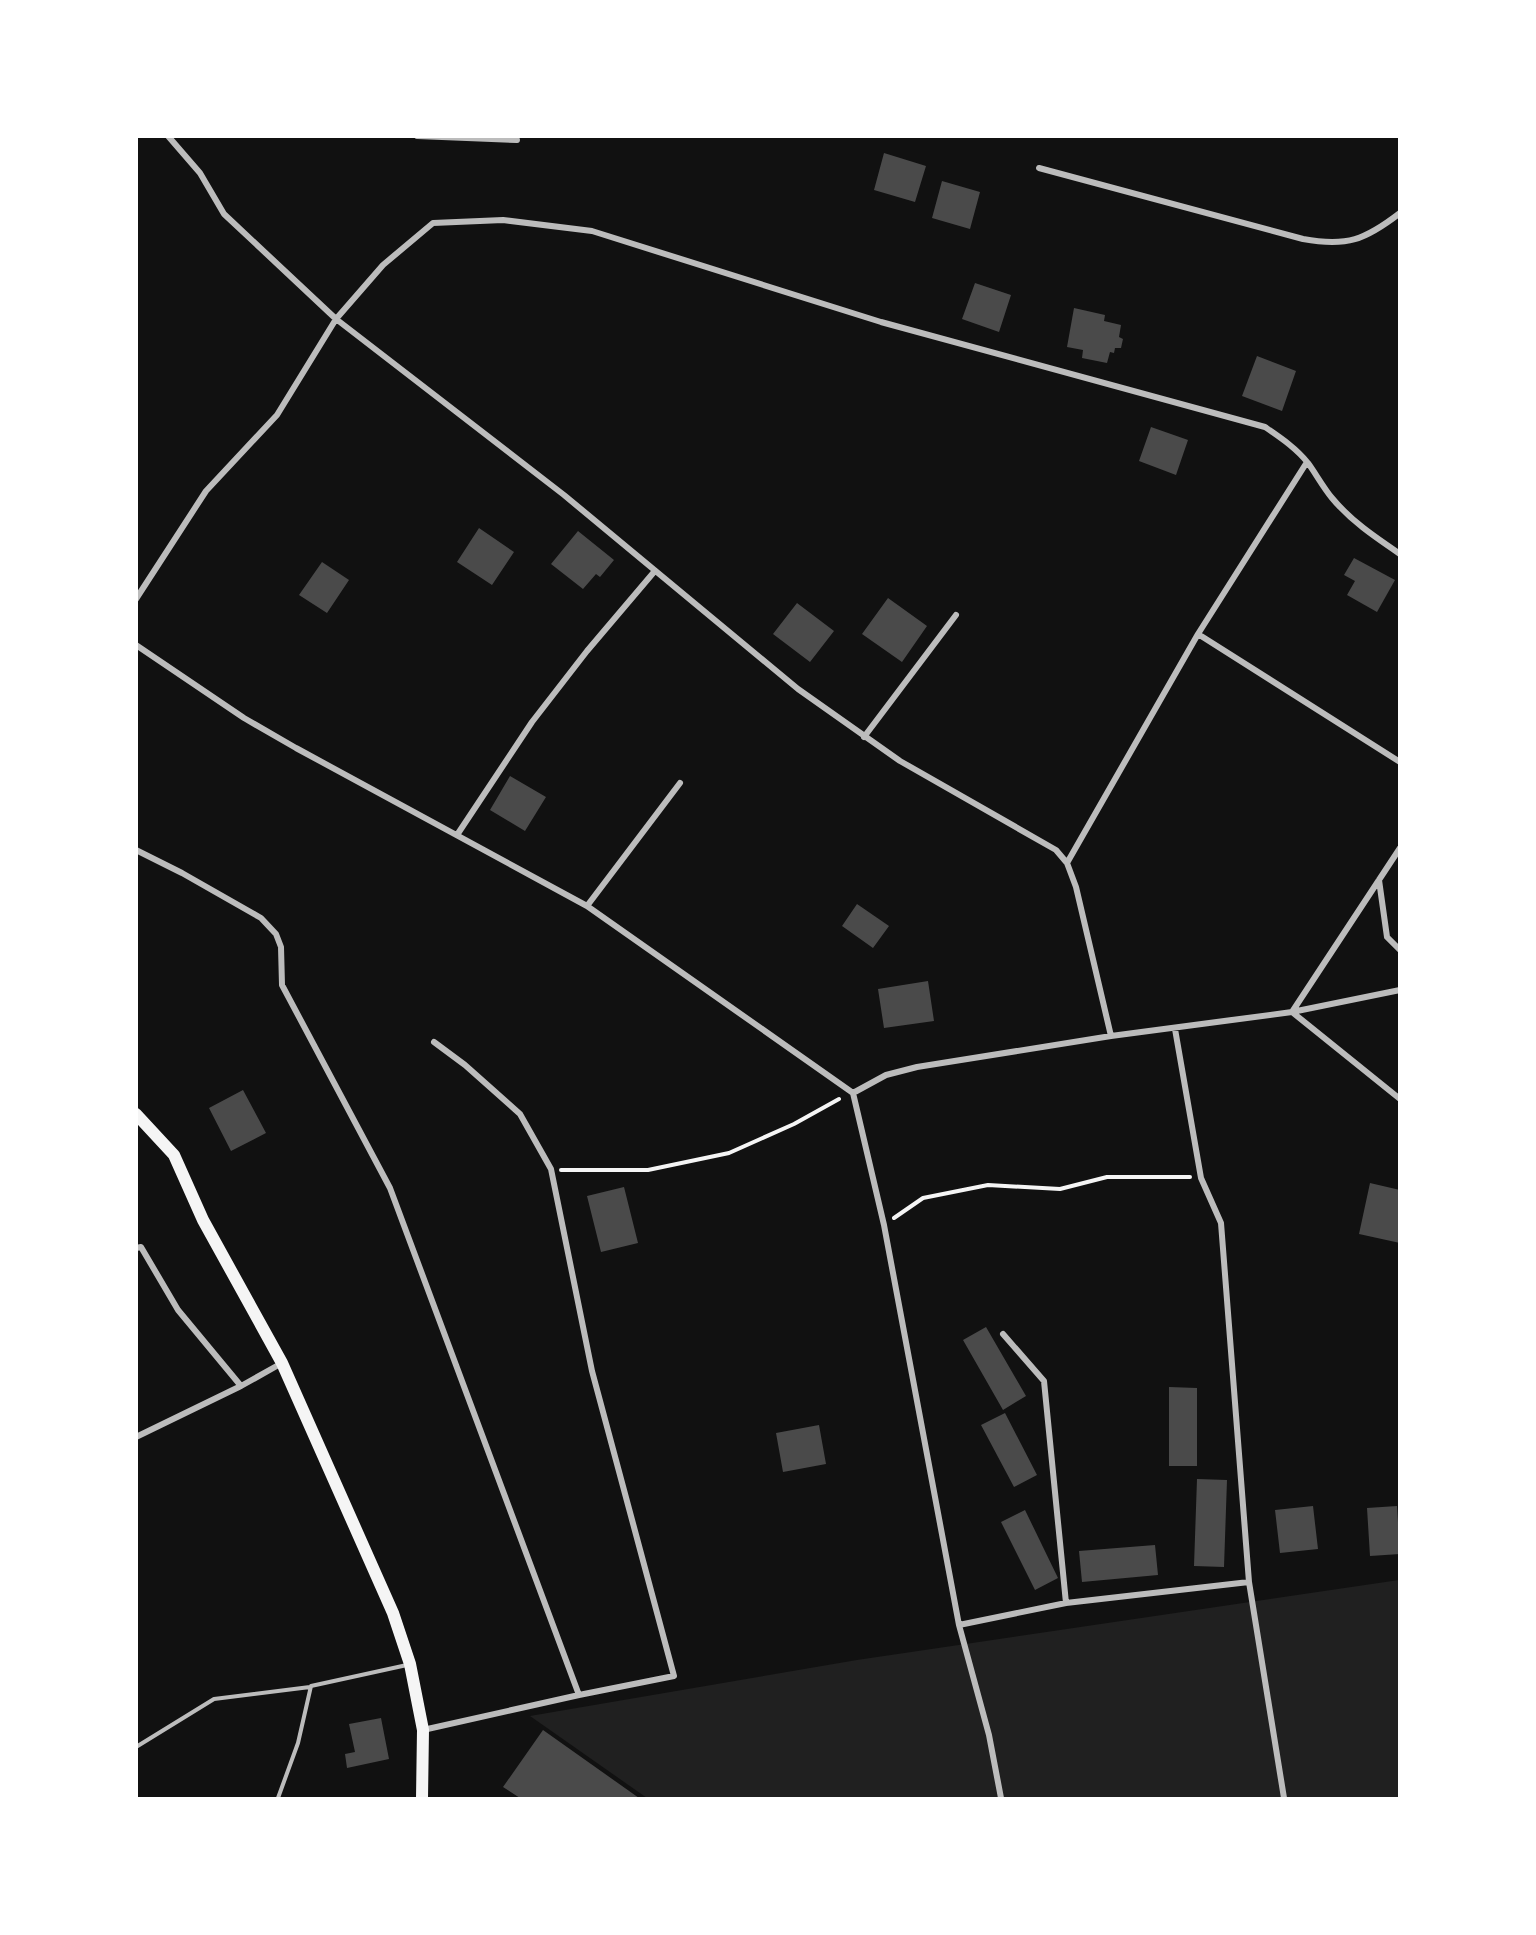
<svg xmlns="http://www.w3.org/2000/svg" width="1536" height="1935" font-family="Spectral,serif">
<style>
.green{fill:#202020}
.building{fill:#4a4a4a}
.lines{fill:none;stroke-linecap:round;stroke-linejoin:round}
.path{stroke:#f5f5f5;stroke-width:4}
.service{stroke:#bcbcbc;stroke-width:4}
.minor{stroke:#bcbcbc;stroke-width:6}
.primary{stroke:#f5f5f5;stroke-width:12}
</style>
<rect width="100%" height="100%" fill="#111"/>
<path class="green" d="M1399,1580v218h-752l-117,-82 327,-56z"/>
<path class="building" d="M884,153l42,13 -11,36 -41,-12z
M942,181l38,11 -10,37 -38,-11z
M975,283l36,12 -12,37 -37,-13z
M1074,308l31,7 -1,6 17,4 -2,12 4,2 -2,9h-6l-1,5 -4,-1 -3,11 -25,-5 1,-8 -16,-3z
M1257,356l39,15 -14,40 -40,-15z
M1151,427l37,13 -12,35 -37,-14z
M479,528l35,24 -22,33 -35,-23z
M578,531l36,29 -14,17 -4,-3 -13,15 -32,-25z
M1354,558l41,22 -18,32 -30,-17 8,-14 -11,-6z
M322,562l27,18 -22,33 -28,-18z
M888,598l39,28 -25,36 -40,-28z
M797,603l37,28 -24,31 -37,-28z
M510,776l36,21 -21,34 -35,-21z
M857,904l32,22 -16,22 -31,-22z
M928,981l6,40 -50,7 -6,-39z
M243,1090l23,43 -35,18 -22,-43z
M1370,1183l30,7v53l-41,-9z
M624,1187l14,56 -37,9 -14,-56z
M986,1327l40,69 -23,14 -40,-70z
M1169,1387l28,1v78h-28z
M1005,1413l32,62 -23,12 -33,-62z
M819,1425l7,39 -43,8 -7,-39z
M1197,1479l30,1 -3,87 -30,-1z
M1313,1506l5,43 -38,4 -5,-43z
M1397,1506l3,48 -30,2 -3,-48z
M1025,1510l33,68 -23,12 -34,-68z
M1155,1545l3,30 -76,7 -3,-31z
M381,1718l8,41 -42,9 -2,-14 10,-2 -6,-28z
M543,1730l96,68h-119l-17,-11z"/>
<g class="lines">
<path class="path" d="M561,1170h87l81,-17 65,-29 45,-25
M894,1218l29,-20 65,-13 72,4 47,-12h83"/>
<path class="service" d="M136,1747l78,-48 96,-12
M278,1798l20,-55 13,-57 96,-21"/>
<path class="minor" d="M168,136l32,37 24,41 112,105 228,176 234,194 102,72 156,89 11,13 9,24 35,149
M417,136l100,4
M1039,168l264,71c44,8 62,1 97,-26
M136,599l70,-108 71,-76 59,-96 47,-54 50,-42 70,-3 89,11 289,91 384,105c16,11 31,21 43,36 8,11 15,24 24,35 19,23 43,39 68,56
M1198,634l202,128
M136,645l108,73 52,30 291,158 266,187 31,132 75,400 30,110 12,63
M864,737l92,-122
M457,835l75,-113 55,-71 67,-79
M136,850l46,23 79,45 15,16 5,13 1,38 108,203 189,507 -156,35
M1067,863l131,-229 109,-172
M1379,880l8,57 13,13
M587,906l93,-123
M1292,1012l108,-164
M1292,1012l108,87
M1175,1029l26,149 20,45 28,359 35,216
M434,1042l31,23 55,49 31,55 41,202 82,305 -95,19
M853,1093l33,-18 31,-8 194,-31 181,-24 108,-22
M136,1248l5,-1 37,63 63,76
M1003,1334l41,47 22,222
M136,1437l105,-51 41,-23
M959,1625l107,-22 183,-21"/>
<path class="primary" d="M136,1114l38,41 29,65 79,143 111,250 17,51 13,66 -1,68"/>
</g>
<rect width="1536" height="1935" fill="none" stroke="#ffffff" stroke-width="276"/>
</svg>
